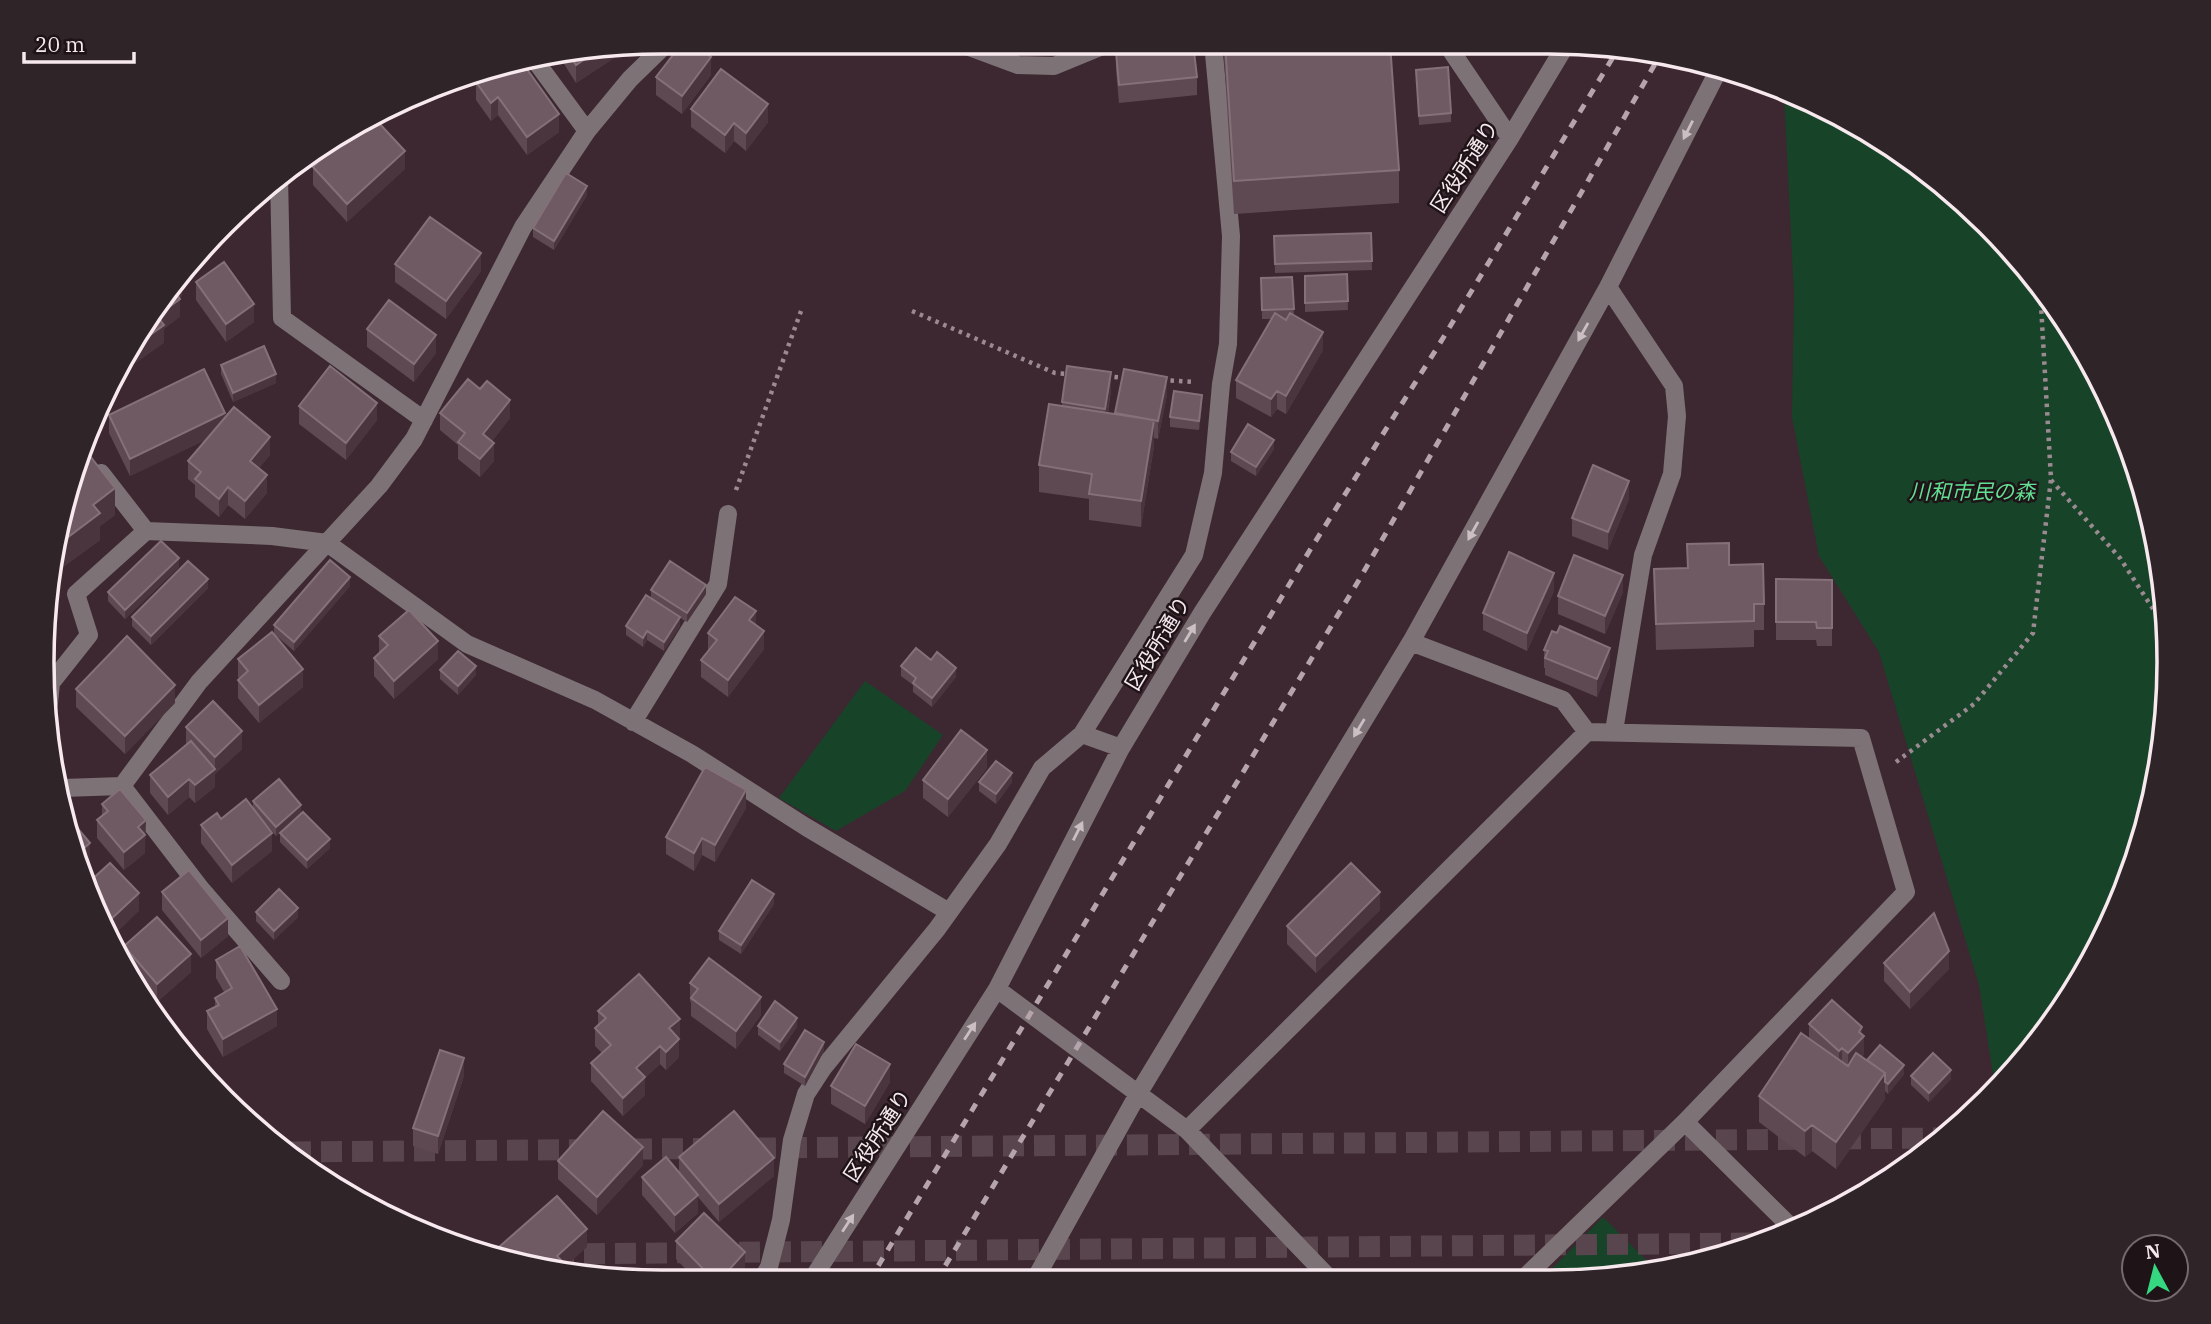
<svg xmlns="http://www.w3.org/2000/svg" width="2211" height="1324" font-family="'IBM Plex Serif','Noto Sans JP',serif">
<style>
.green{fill:#174429}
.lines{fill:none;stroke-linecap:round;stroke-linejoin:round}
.highway-tunnel{stroke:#59454d;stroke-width:21;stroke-dasharray:21 10;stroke-linecap:butt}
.path{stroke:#9b8a91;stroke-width:4.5;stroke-dasharray:3.5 5;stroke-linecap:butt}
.minor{stroke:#7d7276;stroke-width:18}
.rail{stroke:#b5a4ab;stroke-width:5;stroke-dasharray:9 9;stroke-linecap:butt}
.wall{fill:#5e4852}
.shaded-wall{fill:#4a343e}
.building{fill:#6f5963;stroke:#847078;stroke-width:2}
.oneway{fill:#ccbfc4}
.labels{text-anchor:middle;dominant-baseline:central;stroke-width:5;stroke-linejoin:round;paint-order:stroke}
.street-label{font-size:21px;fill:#f7e9ee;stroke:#1e1418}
.park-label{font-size:21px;font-style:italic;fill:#61df93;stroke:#1e1418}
.rim{fill:none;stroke:#f7e9ee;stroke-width:3.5}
</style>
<rect width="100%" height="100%" fill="#3d2831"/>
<path class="green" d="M1784,93l110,54 94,77 77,94 57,107 35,116 12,121 -12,121 -35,117 -58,107 -69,79 -16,-101 -100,-333 -60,-96 -27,-139 2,-123z
M865,681l78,54 -38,56 -69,40 -57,-33z
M1603,1217l51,51 -64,13h-50z"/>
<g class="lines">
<path class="highway-tunnel" d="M290,1152l1654,-14
M553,1254l1209,-11"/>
<path class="path" d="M912,311l143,62 14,1
M1106,376l19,2
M1162,380l33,2
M2051,480l69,78 46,71
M736,490l65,-179
M1896,762l78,-58 59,-71 18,-154 -11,-192"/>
<path class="minor" d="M956,42l62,23 36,1 56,-23
M1446,43l64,95
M537,63l50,68
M279,176l3,142 142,102
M1608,287l66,99 3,30 -5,58 -29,81 -29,176
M101,473l45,58 126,5 55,7 140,101 128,56 97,54 114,73 143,85
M1411,642l152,58 24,32
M49,703l2,-20 38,-48 -13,-41 70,-63
M633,722l85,-138 10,-70
M1082,734l39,14
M122,786l77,-104 180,-196 35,-47 109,-212 64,-96 43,-52 38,-37
M63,788l59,-2 79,103 80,92
M997,989l190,141 145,151
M1685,1122l108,107
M1187,1130l400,-398 274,6 45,154 -221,230 -164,159
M761,1281l8,-14 12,-47 11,-80 14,-46 17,-26 114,-139 61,-85 44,-76 40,-34 112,-179 19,-82 8,-89 7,-40 3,-108 -18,-193
M811,1281l186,-292 124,-241 81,-135 308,-475 57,-95
M1034,1281l104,-187 273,-452 197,-355 111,-218"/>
<path class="rail" d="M869,1281l441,-731 127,-202 181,-299
M936,1281l423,-701 300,-523"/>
</g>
<path class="wall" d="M1137,43h56l4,34v18l-78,8 -3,-33v-18l22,-2z
M1223,43h167l9,127v33l-165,11z
M614,50v8l-38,25 -15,-24z
M1416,70l35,43v9l-32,3z
M711,75l-29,39 -26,-19v-18z
M476,82l83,50 -32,23 -29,-40 -7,6 -15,-21z
M691,109l77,13 -22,29 -12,-10 -9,12 -34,-26z
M313,167l92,2 -58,53 -34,-37z
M587,195l-33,55 -21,-13v-9z
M1371,233l1,37 -97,3 -1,-37z
M395,264l86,7 -35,48 -51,-37z
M1347,274l1,36 -43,2v-36z
M1292,277l2,38 29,35 -37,64 -9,-5 -6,8 -35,-19v-18l35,-61h-9l-1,-41z
M196,282l58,40 -28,20 -30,-42z
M367,329l69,24 -22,29 -47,-35z
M221,365l55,18 -43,19 -12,-28z
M1111,390l-3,23 7,1 52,-19 -9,44 -4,-1v8l-13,81 -52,-7v-21l-50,-7v-27l23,-59v-4z
M1202,404l-3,26 -29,-3v-10z
M299,406l78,14 -31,40 -47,-36z
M440,413l70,5 -18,23 2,20 -14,16 -22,-18v-14l-18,-15z
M109,415l116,3 45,37 -11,13 8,25 -22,26 -17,-14 -9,12 -24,-20v-12l-7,-6v-18l19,-22 -77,37 -21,-43z
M1274,449l-18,27 -25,-15v-9z
M75,463l40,52 -15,11v14l-37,27 -4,-6z
M1629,499l-21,51 -36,-14v-18z
M1687,544l42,21 35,39v26h-10v17l-98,3 -2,-81 33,-1z
M179,567l-54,52 -17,-18v-9z
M1776,579l56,1v66h-15l-1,-6h-40z
M350,586l-56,65 -20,-17v-9z
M208,588l-57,57 -19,-19v-9z
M651,590l55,4 -19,28 -7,-4v8l-16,25 -17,-11 -4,7 -17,-12v-9l25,-28z
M1554,591l-27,60 -44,-21v-17z
M1623,592l-18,42 -47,-20v-18z
M756,625l8,24 -36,48 -27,-20v-17l7,-9v-18z
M379,636l59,23 -44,40 -20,-23v-18l5,-5z
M1544,650l66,16 -13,31 -52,-22v-7h-1z
M238,659l65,28 -44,36 -21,-25v-18l1,-2 -1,-1z
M931,660l25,17 -24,30 -19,-15v-7l-12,-9v-10z
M440,670l36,5 -18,20 -18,-16z
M76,689l99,14 -50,51 -49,-47z
M186,727l56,22 -27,25v13l-20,16 -6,-6 -21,18 -18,-22v-18l36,-30z
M987,768l-39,49 -25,-19v-18z
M979,782h33l-16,22 -17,-13z
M253,801l48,12 29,35 -23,21 -27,-27v-9l3,-3 -7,6 -11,-13 7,28 -40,32 -31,-40v-18l52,-16z
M102,804l44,34 -1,1v14l-21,17 -27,-32v-18l5,-4z
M746,808l-31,54 -13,-7 -8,16 -28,-17v-17z
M162,892l66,44 -27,22 -39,-48z
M774,904l-33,50 -22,-14v-9z
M1380,910l-64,63 -29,-29v-18z
M256,912l42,5 -24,23 -18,-19z
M124,946l67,26 -34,30 -18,-21 -15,-28z
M216,960l61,66 -54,31 -16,-28v-18l8,-4v-9l9,-6 -8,-14z
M1884,963l65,6 -39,40 -26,-28z
M690,983l71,32 -25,34 -45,-33v-14l-1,-1z
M598,1011l82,26 -2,1 1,19 -13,13 -6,-6 -15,14v17l-22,21 -32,-35v-18l11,-10 -7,-7v-18l3,-3z
M1809,1024l53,11 2,19 -2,3 5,3 37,14 -16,20 -3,-3v8l-49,70 -24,-18 -7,6 -46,-35v-26l50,-57z
M758,1026l39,1 -17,24 -22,-16z
M824,1051l-19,35 -21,-13v-9z
M464,1076l-26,78 -25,-8v-18z
M1911,1076l40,3 -22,23 -18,-17z
M890,1082l-25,42 -34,-20v-18z
M679,1157l95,19 -55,46 -21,-25v16l-23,20 -33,-38v-18l37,-4z
M558,1161l85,4 -46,50 -39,-36z
M676,1241l69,29 -10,11h-38l-21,-22z"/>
<path class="shaded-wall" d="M614,50v8l-38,25v-18l18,-12z
M711,57v18l-29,39v-18z
M498,97v18l-7,6v-18z
M768,104v18l-22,29v-18z
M559,114v18l-32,23v-18z
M734,123v18l-9,12v-18z
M405,151v18l-58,53v-18z
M587,186v9l-33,55v-9z
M481,253v18l-35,48v-18z
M182,278v18l-11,8v-17z
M180,299v18l-16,12v14l-41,29 16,-29 18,-27z
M254,304v18l-28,20v-18z
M1323,332v18l-37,64v-18z
M436,335v18l-22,29v-18z
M1111,372v18l-6,37v-18z
M276,374v9l-43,19v-9z
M1167,377v18l-9,44v-18z
M1277,391v18l-6,8v-18z
M1202,395v9l-3,26v-9z
M510,400v18l-27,34v-18z
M377,403v17l-31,40v-17z
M225,413v18l-95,45v-17z
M1154,420v26l-13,81v-26z
M270,437v18l-20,24v-18z
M1274,440v9l-18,27v-9z
M494,443v18l-14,16v-18z
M267,475v18l-22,26v-18z
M1629,481v18l-21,51v-18z
M228,487v18l-9,12v-18z
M115,488v27l-15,11v14l-37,27v-26l30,-36z
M179,558v9l-54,52v-9z
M1554,573v18l-27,60v-18z
M1623,575v17l-18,42v-18z
M350,577v9l-56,65v-9z
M208,579v9l-57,57v-9z
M706,585v9l-19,28v-9z
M756,611v18l-7,-9z
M680,617v9l-16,25v-9z
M647,631v9l-4,7v-9z
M764,631v18l-36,48v-17z
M438,641v18l-44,40v-18z
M1610,648v18l-13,31v-18z
M476,666v9l-18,20v-9z
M956,668v9l-24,30v-9z
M303,669v18l-44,36v-18z
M175,685v18l-50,51v-18z
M242,731v18l-27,25v13l-20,16v-18l20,-16v-12z
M987,750v18l-39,49v-18z
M1012,773v9l-16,22v-10z
M189,779v18l-21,18v-18z
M746,790v18l-31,54v-17z
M301,805v9l-25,22v-9z
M146,820l-1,33 -21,17v-18l14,-25z
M272,833v18l-40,32v-18z
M702,838v17l-8,16v-18z
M330,839v9l-23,21v-9z
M90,843v18l-10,9 -5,-8 -1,-5z
M1380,892v18l-64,63v-17z
M139,893v18l-25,24 -5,-9v-5z
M774,894v10l-33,50v-9z
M298,908v9l-24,23v-9z
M228,918v18l-27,22v-18z
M1949,951v18l-39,40v-17z
M191,954v18l-34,30v-18z
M761,997v18l-25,34v-18z
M277,1009v17l-54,31v-18z
M797,1018v9l-17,24v-9z
M680,1019v18l-11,9v-18z
M1862,1027v11l2,-2v18l-16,17v-18l11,-21z
M679,1039v18l-13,13v-18z
M824,1042v9l-19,35v-9z
M660,1046v18l-15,14v17l-22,21v-18l13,-30z
M1842,1048v18l-3,3v-18z
M464,1058v18l-26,78v-18z
M890,1064v18l-25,42v-18z
M1904,1065v9l-16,20v-10z
M1951,1070v9l-22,23v-9z
M1885,1073v26l-49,70v-27z
M1812,1125v26l-7,6v-26z
M643,1147v18l-46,50v-18z
M774,1158v18l-55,46v-18z
M698,1195v18l-23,20v-18z
M587,1229v18l-24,22 -6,-1v-12z
M745,1252v18l-10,11h-16z"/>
<path class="building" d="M683,42h8l20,15 -29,39 -26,-19z
M1139,43h54l4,34 -78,8 -3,-33 24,-3z
M1225,43h165l9,127 -165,11z
M594,53l-18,12 -5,-8z
M524,65l35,49 -32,23 -29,-40 -7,6 -15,-21 18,-12z
M1448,67l3,46 -32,3 -3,-46z
M721,69l47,35 -22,29 -12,-10 -9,12 -34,-26z
M377,121l28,30 -58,53 -34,-37 33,-30z
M566,173l21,13 -33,55 -21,-13z
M430,217l51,36 -35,48 -51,-37z
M1371,233l1,28 -97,3 -1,-28z
M224,262l30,42 -28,20 -30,-42z
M1347,274l1,27 -43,2v-27z
M180,275l2,3 -11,9 9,12 -23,17 7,9 -25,18 31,-58z
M1292,277l2,32 -32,1 -1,-32z
M389,300l47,35 -22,29 -47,-35z
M1275,313l11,7 4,-7 33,19 -37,64 -9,-5 -6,8 -35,-19z
M264,346l12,28 -43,19 -12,-28z
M330,366l47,37 -31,40 -47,-37z
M1067,366l44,6 -6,37 -43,-7z
M204,369l21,44 -95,46 -21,-44z
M1124,369l43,8 -9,44 -43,-8z
M468,379l12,10 7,-8 23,19 -27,34 11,9 -14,16 -22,-17 7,-9 -25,-20z
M1174,391l28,4 -3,26 -29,-4z
M1049,404l105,16 -13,81 -52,-7 3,-20 -53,-9z
M234,407l36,30 -20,24 17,14 -22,26 -17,-14 -9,12 -24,-20 6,-7 -13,-11z
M1248,424l26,16 -18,27 -25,-15z
M83,447l32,41 -22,17 7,8 -37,28 -1,-1 13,-77z
M1593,465l36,16 -21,51 -36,-14z
M161,541l18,17 -54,52 -17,-18z
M1729,543v22l34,-1 1,40h-10v17l-98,3 -2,-55 34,-1 -1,-24z
M1509,552l45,21 -27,60 -44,-20z
M1574,555l49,20 -18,41 -47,-20z
M330,560l20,17 -56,65 -20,-17z
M188,561l20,18 -57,57 -19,-19z
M670,561l36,24 -19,28 -36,-23z
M1776,579l56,1v48h-15l-1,-6h-40z
M646,595l34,22 -16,25 -17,-11 -4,7 -17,-12z
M735,597l21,14 -7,9 15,11 -36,49 -27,-20 16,-20 -9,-7z
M409,610l29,31 -44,40 -20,-23 14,-13 -9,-9z
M1560,626l50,22 -13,31 -52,-21 3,-7 -4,-1 8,-19 5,2z
M272,632l31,37 -44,36 -21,-25 10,-9 -10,-12z
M127,636l48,49 -50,51 -49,-47z
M916,648l15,12 6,-8 19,16 -24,30 -19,-15 3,-5 -15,-12z
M458,651l18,15 -18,20 -18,-16z
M213,701l29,30 -27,26 -29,-30z
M961,730l26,20 -39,49 -25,-19z
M191,741l24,28 -20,16 -6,-6 -21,18 -18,-22z
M996,761l16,12 -16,21 -17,-12z
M705,767l41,23 -31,55 -13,-7 -8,15 -28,-16z
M279,779l22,26 -25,22 -23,-26z
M120,789l26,31 -8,7 7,8 -21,17 -27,-32 11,-9 -6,-7z
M246,799l26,34 -40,32 -31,-40 16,-12 4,6z
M303,812l27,27 -23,21 -27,-27z
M68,817l22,26 -16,14z
M110,863l29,30 -30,28 -5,-5 -17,-32z
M1351,863l29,29 -64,64 -29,-30z
M189,870l39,48 -27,22 -39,-48z
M752,880l22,14 -33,51 -22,-14z
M279,889l19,19 -24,23 -18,-19z
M1934,913l15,38 -39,41 -26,-29z
M157,917l34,37 -34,30 -33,-38z
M240,946l37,63 -54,30 -16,-28 12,-6 -4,-7 17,-10 -16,-28z
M709,958l52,39 -25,34 -45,-33 7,-9 -8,-6z
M639,974l41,45 -11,9 10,11 -13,13 -6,-6 -24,22 9,9 -22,21 -32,-35 20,-18 -16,-17 11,-10 -8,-7z
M146,995l8,9 -2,2z
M1832,1000l30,27 -3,5 5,4 -16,17 -6,-5 -3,3 -30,-27z
M775,1001l22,17 -17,24 -22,-16z
M805,1030l19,12 -19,35 -21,-13z
M1801,1033l47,33 8,-13 29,20 -49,69 -24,-17 -7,6 -46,-35z
M856,1044l34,20 -25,42 -34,-20z
M1880,1045l24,20 -16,19 -3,-2v-9l-18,-13z
M440,1050l24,8 -26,78 -25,-8z
M1933,1053l18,17 -22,23 -18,-17z
M603,1111l40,36 -46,50 -39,-36z
M734,1111l40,47 -55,46 -40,-47z
M666,1157l32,38 -23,20 -33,-38z
M557,1196l30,33 -30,27 6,6 -6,6 -67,-13z
M704,1213l41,39 -26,29h-4l-39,-40z"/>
<defs><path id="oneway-solid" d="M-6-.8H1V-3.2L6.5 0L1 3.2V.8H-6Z" transform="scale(1.75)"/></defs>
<g class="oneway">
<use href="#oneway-solid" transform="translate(1688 130) rotate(117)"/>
<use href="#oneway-solid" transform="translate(1583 332) rotate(119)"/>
<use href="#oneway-solid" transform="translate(1473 531) rotate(119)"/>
<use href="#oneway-solid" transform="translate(1190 633) rotate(-59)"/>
<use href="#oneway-solid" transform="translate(1359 728) rotate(121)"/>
<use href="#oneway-solid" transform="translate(1078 831) rotate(-63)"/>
<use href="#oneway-solid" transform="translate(970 1031) rotate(-57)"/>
<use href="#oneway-solid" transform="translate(848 1223) rotate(-57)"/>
</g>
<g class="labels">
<g class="street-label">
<text transform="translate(1464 166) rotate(-57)">区役所通り</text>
<text transform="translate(1157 643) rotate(-59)">区役所通り</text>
<text transform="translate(877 1135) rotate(-57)">区役所通り</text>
</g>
<g class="park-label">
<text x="1972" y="491">川和市民の森</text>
</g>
</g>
<path d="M0 0H2211V1324H0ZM662 54H1549A608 608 0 0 1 2157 662V662A608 608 0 0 1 1549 1270H662A608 608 0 0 1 54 662V662A608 608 0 0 1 662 54Z" fill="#2f2529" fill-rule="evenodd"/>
<path class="rim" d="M662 54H1549A608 608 0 0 1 2157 662V662A608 608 0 0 1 1549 1270H662A608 608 0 0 1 54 662V662A608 608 0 0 1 662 54Z"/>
<g transform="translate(2155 1268) rotate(353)"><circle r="33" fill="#1e1418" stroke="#75696e" stroke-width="2"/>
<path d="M0-5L12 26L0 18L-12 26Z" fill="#35d881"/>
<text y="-10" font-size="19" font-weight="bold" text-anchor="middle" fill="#f7e9ee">N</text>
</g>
<path d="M24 52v10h110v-10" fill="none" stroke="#f7e9ee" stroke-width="3.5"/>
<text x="35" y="52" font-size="21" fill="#f7e9ee" stroke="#1e1418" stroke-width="5" paint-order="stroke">20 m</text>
</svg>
